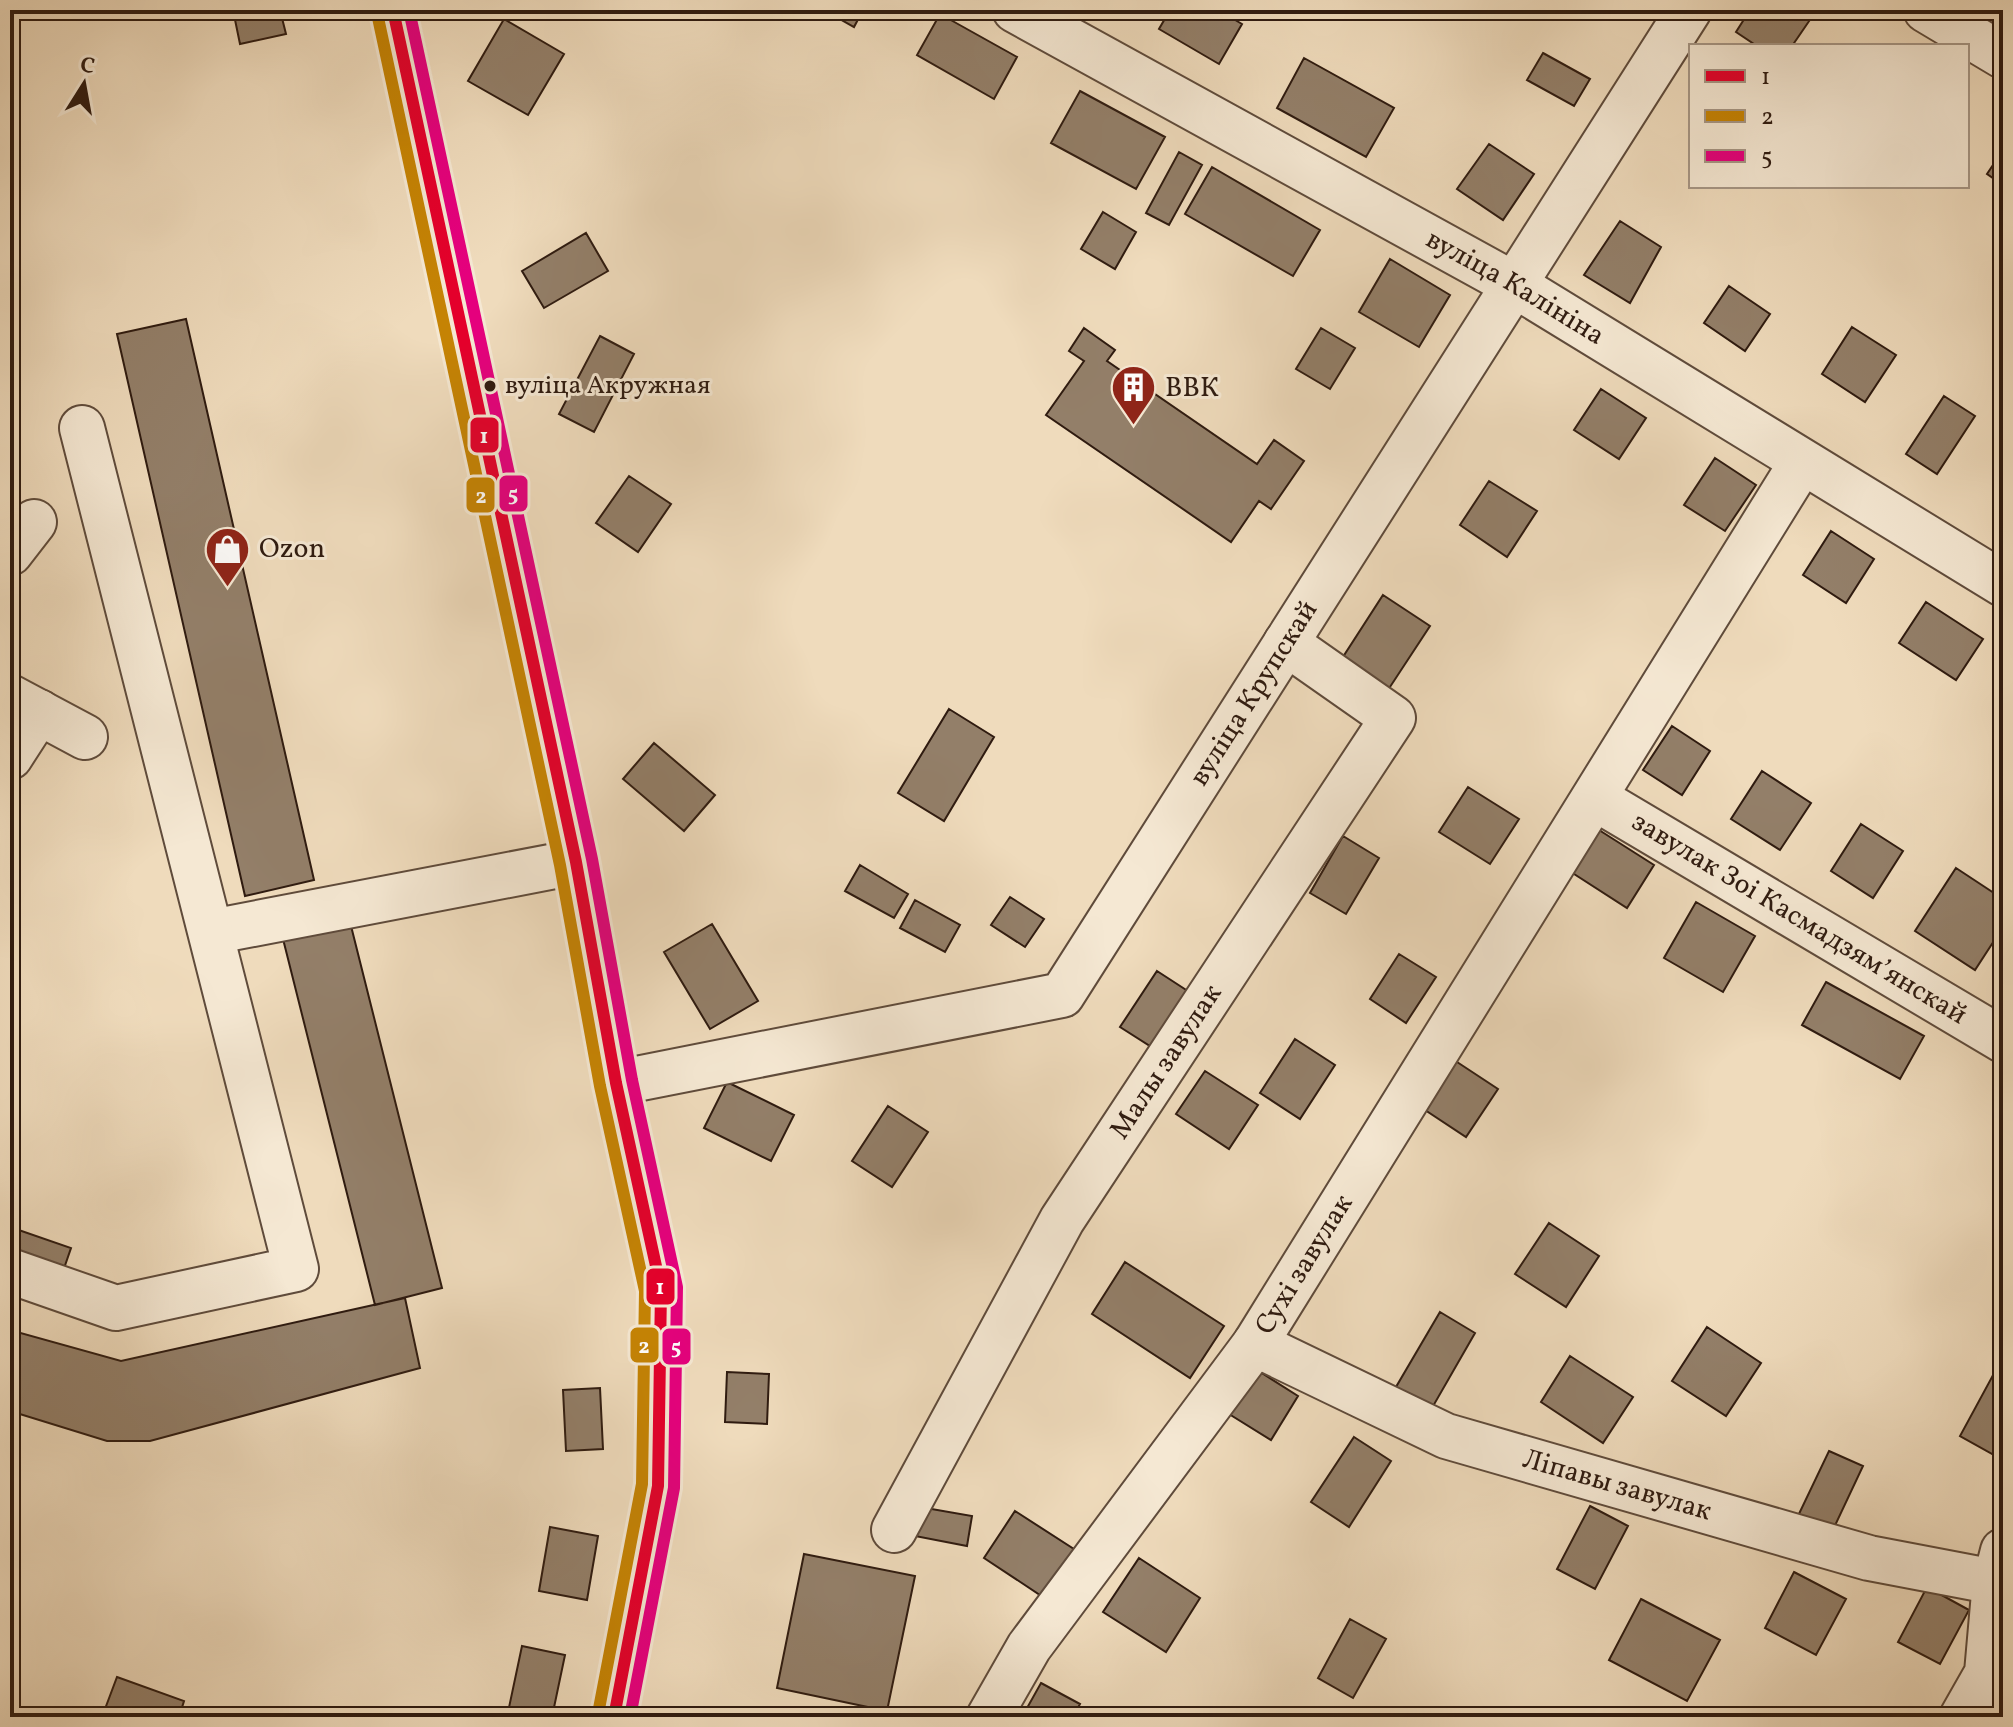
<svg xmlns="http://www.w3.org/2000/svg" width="2013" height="1727" font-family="Vollkorn,serif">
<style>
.building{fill:#937f69;stroke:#2f1b10;stroke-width:2}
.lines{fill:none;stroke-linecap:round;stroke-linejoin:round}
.minor-casing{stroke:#5f4b3b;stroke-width:48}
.major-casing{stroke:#2f1b10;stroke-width:48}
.minor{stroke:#f5e8d3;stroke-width:44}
.major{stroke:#efdbbc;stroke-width:44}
.bus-1-casing{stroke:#f5e8d3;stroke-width:18}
.bus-2-casing{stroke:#f5e8d3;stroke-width:18}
.bus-3-casing{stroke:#f5e8d3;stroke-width:18}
.bus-1{stroke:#e4002b;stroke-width:12}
.bus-2{stroke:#c58304;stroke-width:12}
.bus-3{stroke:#e5007d;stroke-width:12}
.bus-dot{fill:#2f1b10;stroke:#f5e8d3;stroke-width:3}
.labels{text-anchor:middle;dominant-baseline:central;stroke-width:6;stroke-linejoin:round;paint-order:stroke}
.bus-label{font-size:26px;fill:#2f1b10;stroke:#f5e8d3;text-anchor:start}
.street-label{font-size:28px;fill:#2f1b10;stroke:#f5e8d3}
.poi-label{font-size:28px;fill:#2f1b10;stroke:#f5e8d3;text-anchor:start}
.line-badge{stroke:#f5e8d3;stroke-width:3}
.badge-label{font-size:22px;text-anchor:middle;font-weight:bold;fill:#fff}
</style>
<rect width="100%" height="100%" fill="#efdbbc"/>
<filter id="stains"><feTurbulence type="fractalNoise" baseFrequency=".0025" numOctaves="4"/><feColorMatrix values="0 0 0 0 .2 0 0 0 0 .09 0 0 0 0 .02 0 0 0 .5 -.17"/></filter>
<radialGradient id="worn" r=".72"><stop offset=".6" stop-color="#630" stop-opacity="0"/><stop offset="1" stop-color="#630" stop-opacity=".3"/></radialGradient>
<path class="building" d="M233,10h47l6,24 -46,10z
M824,10h39l-9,17z
M1170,10h48l24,14 -23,40 -60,-35z
M1750,10h64l2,1 -24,35h-35l-21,-14z
M940,14l77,43 -23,42 -77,-44z
M504,19l60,35 -36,61 -60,-34z
M1543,53l47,26 -16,27 -47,-26z
M1304,58l90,50 -28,49 -89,-49z
M1080,91l85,46 -29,52 -85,-46z
M1489,144l45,30 -31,46 -46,-31z
M2003,150v35l-16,-11z
M1179,152l23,13 -33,60 -23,-12z
M1212,167l108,63 -27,46 -108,-62z
M1103,212l33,20 -21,37 -34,-20z
M1620,221l41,26 -31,56 -46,-28z
M586,233l22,38 -64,37 -22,-37z
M1390,259l60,36 -31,52 -60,-35z
M1729,286l41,28 -25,37 -41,-28z
M186,319l128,561 -69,16 -128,-562z
M1852,327l44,28 -31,47 -43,-28z
M1084,328l31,22 -8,11 150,103 17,-24 30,21 -33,48 -12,-8 -28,41 -185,-127 38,-54 -15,-10z
M1321,328l34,20 -25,41 -34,-20z
M600,336l34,18 -40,78 -35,-18z
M1601,389l45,29 -27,41 -45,-29z
M1944,396l31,20 -38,58 -31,-20z
M1715,458l41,27 -31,46 -41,-26z
M629,476l42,28 -33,48 -42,-29z
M1489,481l48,30 -30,46 -47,-32z
M1831,531l43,28 -28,44 -43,-28z
M1383,595l47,31 -42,64 -47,-30z
M1926,602l57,37 -27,41 -57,-37z
M949,709l45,28 -50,84 -46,-28z
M1672,726l38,25 -28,44 -39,-25z
M654,743l61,52 -31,36 -61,-52z
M1762,771l49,32 -31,47 -49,-31z
M1468,787l51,32 -29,45 -51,-32z
M1861,824l42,27 -30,47 -42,-27z
M1599,830l55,35 -27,43 -56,-36z
M1343,836l36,22 -33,56 -36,-21z
M860,865l48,29 -14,24 -49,-27z
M1956,868l47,31v28l-28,43 -60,-39z
M1010,897l34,22 -19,28 -34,-22z
M915,900l45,25 -15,27 -45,-24z
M1696,902l59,34 -32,56 -59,-34z
M347,910l95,378 -67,17 -95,-378z
M712,924l46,77 -48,28 -46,-77z
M1399,954l37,23 -30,46 -36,-24z
M1157,971l40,26 -36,56 -41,-26z
M1826,982l98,54 -24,43 -98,-54z
M1295,1039l40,26 -35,54 -40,-26z
M1454,1060l44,29 -32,48 -44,-29z
M1205,1071l53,34 -29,44 -53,-35z
M727,1082l67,33 -23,46 -67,-33z
M888,1106l40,26 -36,55 -40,-26z
M1549,1223l50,33 -33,51 -51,-33z
M10,1227l61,21 -11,32 -50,-18z
M1125,1262l99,64 -34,52 -98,-64z
M405,1298l15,70 -270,73h-43l-97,-30v-81l111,31z
M1440,1312l35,21 -43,75 -36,-21z
M1707,1327l54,36 -35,53 -54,-35z
M1570,1356l63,41 -30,46 -62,-41z
M2003,1356v27l-11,-6z
M1257,1370l41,26 -27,44 -42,-26z
M727,1372l42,2 -2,50 -42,-2z
M1992,1377l11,6v77l-43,-24z
M600,1388l3,61 -37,2 -3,-61z
M1354,1437l37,24 -42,66 -38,-25z
M1829,1451l34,15 -32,68 -34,-16z
M1590,1506l38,20 -33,63 -38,-20z
M920,1507l52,9 -5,30 -52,-10z
M1015,1511l62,40 -31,48 -62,-41z
M550,1527l48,9 -11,64 -48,-9z
M804,1554l111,22 -28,135 -110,-23z
M1139,1558l61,40 -34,54 -63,-40z
M1794,1572l52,27 -30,56 -51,-27z
M1927,1587l42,23 -29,54 -42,-22z
M1641,1599l79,41 -33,61 -78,-41z
M1350,1619l36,20 -33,59 -35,-20z
M522,1646l43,9 -13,62h-45z
M117,1677l67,24 -5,16h-77z
M1041,1683l39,21 -7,13h-51z"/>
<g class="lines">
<defs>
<g id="minor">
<path id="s1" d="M1015,10l498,274 490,300"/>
<path d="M1926,10l77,46"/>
<path d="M10,553l24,-31"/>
<path d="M10,697l75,40"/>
<path d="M10,757l29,-45"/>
<path d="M1595,798l408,242"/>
<path d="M211,932l365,-70"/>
<path id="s2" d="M616,1083l446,-88 627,-985"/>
<path d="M10,1271l106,37 180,-39 -214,-841"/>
<path id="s3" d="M1255,1344l191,92 423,122 126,24"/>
<path id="s4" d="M894,1530l168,-310 331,-502 -107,-75"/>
<path id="s5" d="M989,1717l40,-70 226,-303 547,-882"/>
<path d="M1962,1717l25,-44 8,-91 8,-31"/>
</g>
<path id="major" d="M393,10l183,852 40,221 45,206 -3,197 -44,231"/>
</defs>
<use href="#minor" class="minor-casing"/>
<use href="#major" class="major-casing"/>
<use href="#minor" class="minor"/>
<use href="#major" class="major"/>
<defs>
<path id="bus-1" d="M393,10l183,852 40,221 45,206 -3,197 -44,231"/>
<path id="bus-2" d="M377,13l183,852 40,221 45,205 -3,193 -44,230"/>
<path id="bus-3" d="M409,10l183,849 40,221 45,207 -3,201 -44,229"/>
</defs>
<use href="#bus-1" class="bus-1-casing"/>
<use href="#bus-2" class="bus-2-casing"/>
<use href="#bus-3" class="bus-3-casing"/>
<use href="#bus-1" class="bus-1"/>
<use href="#bus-2" class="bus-2"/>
<use href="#bus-3" class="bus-3"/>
</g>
<defs>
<symbol id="building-pin" viewBox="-11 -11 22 30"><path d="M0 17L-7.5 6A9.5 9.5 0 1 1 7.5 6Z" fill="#8f2418" stroke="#f5e8d3"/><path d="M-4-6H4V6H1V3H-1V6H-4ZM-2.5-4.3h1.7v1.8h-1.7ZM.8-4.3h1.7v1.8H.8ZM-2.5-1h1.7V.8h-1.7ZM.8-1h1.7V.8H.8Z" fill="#fff"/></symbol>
<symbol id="shop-pin" viewBox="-11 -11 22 30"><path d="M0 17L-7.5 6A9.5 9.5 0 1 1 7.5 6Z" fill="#8f2418" stroke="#f5e8d3"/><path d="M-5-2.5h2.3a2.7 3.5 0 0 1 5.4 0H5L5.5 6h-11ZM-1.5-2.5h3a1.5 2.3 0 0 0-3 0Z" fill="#fff"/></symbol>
</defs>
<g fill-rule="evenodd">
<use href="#building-pin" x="1108" y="362" width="51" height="69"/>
<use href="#shop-pin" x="202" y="524" width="51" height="69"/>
</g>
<circle class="bus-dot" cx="490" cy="386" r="7"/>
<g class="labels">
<g class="bus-label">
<text x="505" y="386">вуліца Акружная</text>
</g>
<g class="street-label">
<text stroke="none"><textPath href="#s1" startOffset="572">вуліца Калініна</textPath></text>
<text stroke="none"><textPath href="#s2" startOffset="812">вуліца Крупскай</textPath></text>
<text transform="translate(1799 919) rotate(31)">завулак Зоі Касмадзямʼянскай</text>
<text stroke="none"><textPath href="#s4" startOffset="542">Малы завулак</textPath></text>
<text stroke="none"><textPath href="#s5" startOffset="552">Сухі завулак</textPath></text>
<text stroke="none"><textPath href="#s3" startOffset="390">Ліпавы завулак</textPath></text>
</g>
<g class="poi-label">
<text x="1165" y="388">ВВК</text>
<text x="259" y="549">Ozon</text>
</g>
</g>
<g class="line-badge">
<rect x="469" y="416" width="31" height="38" rx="8" fill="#e4002b"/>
<rect x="498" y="474" width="31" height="39" rx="8" fill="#e5007d"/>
<rect x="465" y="476" width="31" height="38" rx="8" fill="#c58304"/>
<rect x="645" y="1267" width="31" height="39" rx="8" fill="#e4002b"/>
<rect x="629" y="1326" width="31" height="38" rx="8" fill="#c58304"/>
<rect x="661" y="1327" width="31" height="39" rx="8" fill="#e5007d"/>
</g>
<g class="badge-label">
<text x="484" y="443">1</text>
<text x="513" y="501">5</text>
<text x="481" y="503">2</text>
<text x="660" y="1294">1</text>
<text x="644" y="1353">2</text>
<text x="676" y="1354">5</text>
</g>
<rect width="2013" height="1727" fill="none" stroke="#efdbbc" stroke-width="40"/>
<rect x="12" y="12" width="1989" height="1703" fill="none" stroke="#2f1b10" stroke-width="4"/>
<rect x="20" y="20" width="1973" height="1687" fill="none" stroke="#2f1b10" stroke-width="2"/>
<rect x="1689" y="44" width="280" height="144" fill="#f5e8d3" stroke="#a69685" stroke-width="2"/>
<rect x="1705" y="70" width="40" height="12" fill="#e4002b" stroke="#a69685" stroke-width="2"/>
<text x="1761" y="84" font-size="24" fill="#2f1b10">1</text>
<rect x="1705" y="110" width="40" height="12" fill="#c58304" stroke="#a69685" stroke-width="2"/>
<text x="1761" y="124" font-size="24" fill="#2f1b10">2</text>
<rect x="1705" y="150" width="40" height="12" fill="#e5007d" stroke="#a69685" stroke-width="2"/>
<text x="1761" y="164" font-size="24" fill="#2f1b10">5</text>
<g transform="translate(84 84) rotate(11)" stroke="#f5e8d3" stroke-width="6" paint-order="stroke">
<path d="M0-6L14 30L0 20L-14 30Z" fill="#2f1b10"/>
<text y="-12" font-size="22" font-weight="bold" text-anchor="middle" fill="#2f1b10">С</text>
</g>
<rect width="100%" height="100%" filter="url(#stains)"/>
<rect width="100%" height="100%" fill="url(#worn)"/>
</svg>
